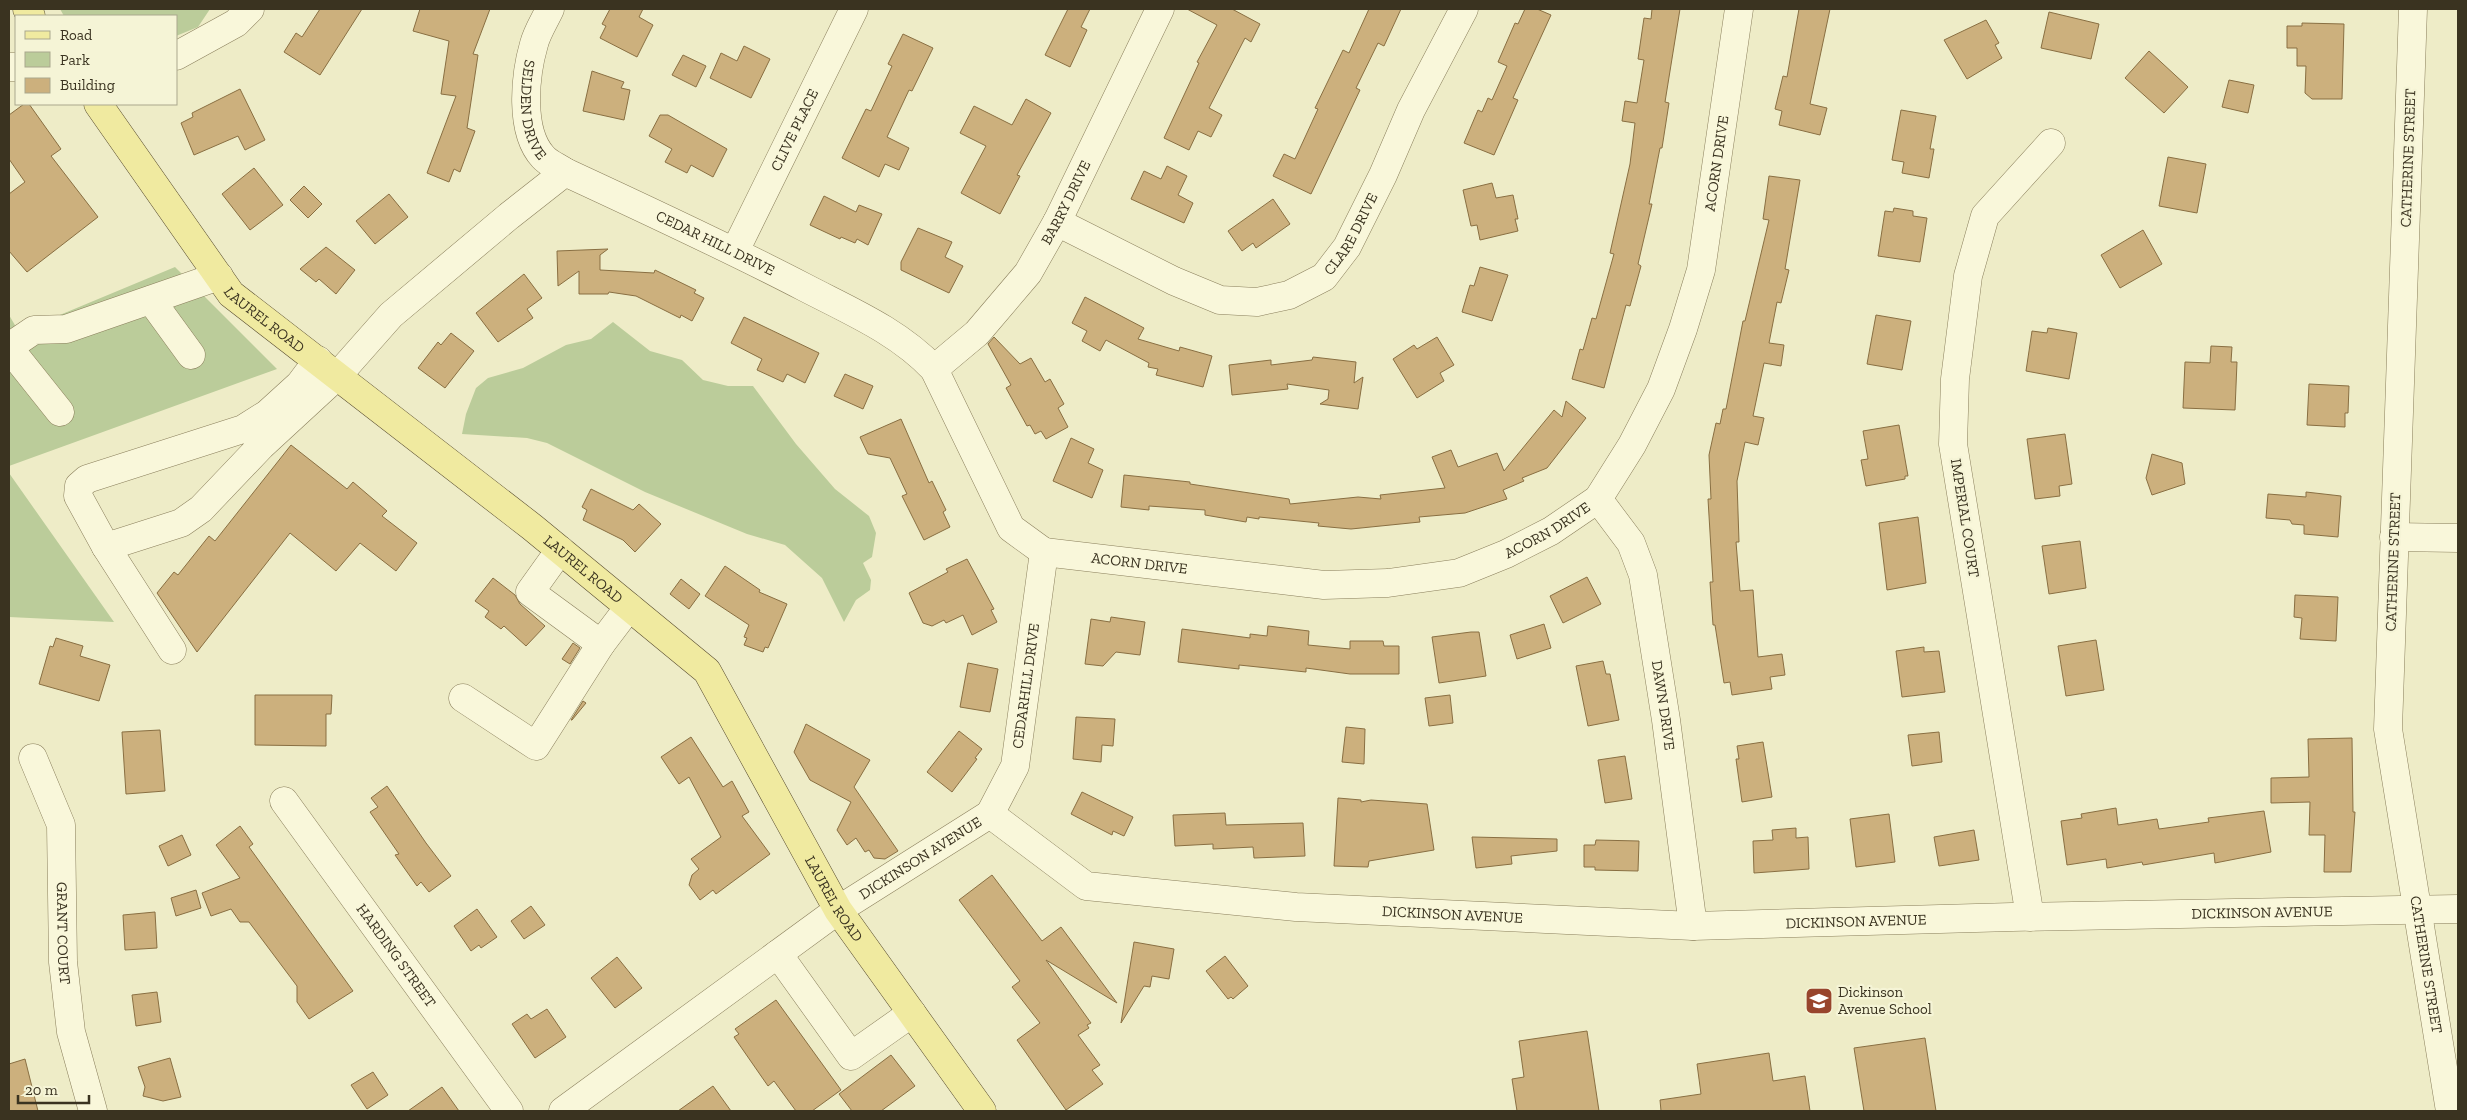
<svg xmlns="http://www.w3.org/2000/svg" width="2467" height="1120" font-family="'Zilla Slab',serif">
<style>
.green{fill:#bbcc9a}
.building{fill:#ccb07d;stroke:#896f42}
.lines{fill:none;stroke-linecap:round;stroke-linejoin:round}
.minor-casing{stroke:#8a7f5c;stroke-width:29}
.major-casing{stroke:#584c30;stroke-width:29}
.minor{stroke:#f9f7da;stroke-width:28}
.major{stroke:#f0eaa0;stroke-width:28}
.labels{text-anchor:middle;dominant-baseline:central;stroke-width:4.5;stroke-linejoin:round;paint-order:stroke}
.street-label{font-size:15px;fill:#3a3320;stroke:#f5f4d6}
.poi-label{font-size:15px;fill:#3a3320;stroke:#f5f4d6;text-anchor:start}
</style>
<rect width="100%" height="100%" fill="#eeecc7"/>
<path class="green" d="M60,9h150l-12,18 -22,9v-20h-112z
M175,267l102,102 -268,97v-151l10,17z
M613,322l37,29 32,9 21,20 25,6h25l43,58 39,45 34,27 7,17 -4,24 -9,6 8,17 -1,10 -14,10 -12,22 -22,-44 -37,-33 -38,-11 -102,-42 -98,-49 -20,-5 -65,-4 4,-20 10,-26 12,-10 35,-10 43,-23 25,-6z
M9,473l105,149 -105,-5z"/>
<path class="building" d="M320,9h42l-42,66 -36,-23 12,-19 6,4z
M420,9h70l-17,45 5,1 -11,73 8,3 -15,41 -6,-3 -5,13 -22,-9 29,-77 -15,-2 8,-53 -36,-10z
M610,9h33l-4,8 14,8 -16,32 -37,-19 6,-12 -4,-2z
M1068,9h22l-9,18 6,3 -17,37 -25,-12z
M1187,9h45l28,15 -9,18 -6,-4 -36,70 13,7 -11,22 -13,-6 -9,19 -25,-12 35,-75 -2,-1 20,-37z
M1369,9h32l-17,37 -6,-3 -22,45 4,2 -49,104 -38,-18 11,-22 11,5 23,-50 -3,-1 28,-58 6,3z
M1525,9h12l14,6 -38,83 5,2 -24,55 -30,-12 14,-33 4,2 6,-14 4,2 15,-34 -9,-4 17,-39 3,1z
M1652,9h28l-15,93 4,1 -7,45h-2l-11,56h3l-14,60 3,2 -11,40 -4,-1 -22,83 -32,-9 8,-30 3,1 9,-32 4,1 18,-65 -4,-1 20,-89 5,-41 -13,-2 3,-20 12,2 7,-43 -6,-1 6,-41 7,1z
M1799,9h31l-20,95 17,4 -7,27 -41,-10 3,-14 -7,-2 8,-33 4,1z
M2049,12l50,12 -8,35 -50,-11z
M1986,20l13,23 -4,2 7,13 -35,21 -23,-39z
M2302,23l42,1 -2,75h-30l-7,-6 1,-27h-9v-18h-10v-22h15z
M903,34l30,14 -21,43 -3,-1 -22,47 22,11 -10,22 -14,-6 -6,13 -37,-19 24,-49 5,2 21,-45 -4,-2z
M744,46l26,13 -19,39 -41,-20 11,-25 16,8z
M2149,51l39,36 -24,26 -39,-35z
M683,55l23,11 -10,21 -24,-12z
M592,71l32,11 -3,6 9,2 -6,30 -41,-9z
M2229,80l25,5 -6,28 -26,-6z
M240,89l25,51 -20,10 -7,-14 -44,19 -13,-32 12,-6 -1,-4z
M1026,99l25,14 -34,62 3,1 -20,38 -39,-21 25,-47 -26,-13 14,-27 38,19z
M24,104h5l32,45 -10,7 47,61 -71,55 -18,-21v-57l16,-12 -16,-23v-44z
M1901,110l35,6 -6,33h4l-5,29 -27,-5 2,-11 -12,-2z
M660,115h8l59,34 -14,28 -22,-12 -4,8 -22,-11 7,-13 -23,-13z
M2168,157l38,7 -9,49 -38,-7z
M1167,166l20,10 -9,19 15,8 -9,20 -53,-24 13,-28 17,8z
M254,168l29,37 -33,25 -28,-36z
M1769,176l31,4 -15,89 4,1 -8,33 -4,-1 -8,41 15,2 -3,21 -17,-3 -11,53 11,2 -6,27 -13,-3 -8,39 2,61h-3l4,49 13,-1 5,67 24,-3 3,21 -15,2 2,12 -40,6 -2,-13 -6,1 -9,-58h-2l-3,-43h3l-5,-83h3l-2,-44 7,-32 4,1 3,-15h3l17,-88h2l24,-101 -6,-1z
M1492,183l4,15 17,-3 5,24h-3l3,12 -38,9 -3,-15 -6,1 -8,-36z
M304,186l18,18 -14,14 -18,-18z
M389,194l19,23 -33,27 -19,-23z
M824,196l32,16 3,-7 23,9 -14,31 -11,-6 -2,4 -14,-6 -1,2 -30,-14z
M1273,199l17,25 -34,24 -3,-5 -11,8 -14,-20z
M1894,208l19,3v5l14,2 -7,44 -42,-6 7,-45 8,1z
M918,228l34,14 -7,15 18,9 -14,27 -48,-23v-8z
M2143,230l19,34 -42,24 -19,-33z
M326,247l29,23 -19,24 -17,-15 -3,3 -16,-13z
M608,249l-8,6v15l54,3 1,-3 41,20 -2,3 10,5 -12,23 -11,-6 -1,3 -44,-22 -27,-4 -1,2h-29v-23l-21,15 -1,-35z
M1480,267l28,8 -16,46 -30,-9 8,-27 4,1z
M524,274l18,24 -15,11 6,9 -35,24 -22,-29z
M1085,297l59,31 -6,11 41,12 1,-4 32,9 -9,31 -47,-12 2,-6 -10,-2 1,-4 -43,-23 -6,11 -18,-10 5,-10 -15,-8z
M1876,315l35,6 -9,49 -35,-6z
M744,317l75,36 -14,30 -18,-9 -4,8 -26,-12 5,-11 -31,-16z
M2048,328l29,5 -8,46 -43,-8 6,-40 15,2z
M451,333l23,18 -29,37 -27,-20 20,-26 3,3z
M994,337l26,27 11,-6 14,24 5,-3 14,25 -6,4 10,19 -22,12 -5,-8 -6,3 -5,-9 -3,1 -21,-38 5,-3 -23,-41z
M1437,337l17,28 -14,8 4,8 -27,17 -24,-39 21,-14 3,4z
M2211,346l21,1 -1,15h6l-2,48 -52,-2 2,-46 25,1z
M1313,357l43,5 -2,21 9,-6 -5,32 -38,-5 8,-5 1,-9 -42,-6 1,5 -56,6 -3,-30 42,-5v5l41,-5z
M845,374l28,12 -10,23 -29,-13z
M2309,384l40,2 -1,27h-3v14l-38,-2z
M1566,401l20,17 -39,50 -25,10 2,3 -21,9 4,9 -42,14 -46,4 1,5 -69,7 -33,-3 1,-3 -60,-6v2l-12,-2 -1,5 -41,-7v-5l-56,-4v4l-28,-3 3,-32 66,7v2l99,15 1,5 68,-7 23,2 -1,-4 65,-7 -13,-31 19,-7 7,17 39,-14 7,18 50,-61 8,7z
M901,419l28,64 3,-2 14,29 -3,2 7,15 -26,13 -22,-44 5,-2 -17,-36 -22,-4 -8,-17z
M1899,425l9,51h-3v3l-39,7 -5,-26 7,-1 -5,-28z
M2065,434l7,50 -13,2 1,10 -25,3 -8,-60z
M1071,438l23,11 -6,14 15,7 -11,28 -39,-17z
M291,445l56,44 6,-7 34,29 -5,5 35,27 -21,28 -36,-28 -24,28 -46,-38 -93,119 -40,-59 17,-21 4,3 31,-39 6,5z
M2152,454l30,9 3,21 -33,11 -6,-17z
M591,489l42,21 6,-6 22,20 -26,28 -12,-12 -40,-20 4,-10 -5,-3z
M2306,492l35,4 -3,41 -34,-3v-9l-12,-1 -2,-4 -24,-2 2,-24 38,3z
M1918,517l8,66 -39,7 -8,-67z
M2080,541l6,47 -37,6 -7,-48z
M967,559l27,50 -3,1 6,12 -25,13 -9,-20 -17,8 -2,-3 -12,6 -9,-3 -14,-30 39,-21 -2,-3z
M725,566l35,24 -1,2 28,12 -19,44 -3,-1 -2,5 -19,-7 3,-7 -3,-1 5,-12 -44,-29z
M1587,577l14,27 -38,19 -13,-27z
M493,578l22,17 5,9 25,22 -19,20 -22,-20 -3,3 -16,-12 4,-6 -14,-10z
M681,579l19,15 -11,15 -19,-15z
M2295,595l43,2 -2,44 -36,-2 2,-21 -8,-1z
M1111,617l34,5 -5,33 -24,-3 -13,14 -18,-2 6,-45 19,3z
M1544,624l7,24 -34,11 -7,-24z
M1268,626l41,5 -1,14 42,4v-8h33l1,5h15v28h-49l-44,-6v4l-67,-7v4l-61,-7 4,-33 68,9v-4l17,2z
M1471,632h8l7,44 -47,7 -7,-46z
M56,638l27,8 -3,10 30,9 -11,36 -60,-17 11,-38 3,1z
M2096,640l8,50 -38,6 -8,-50z
M573,643l7,5 -10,16 -8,-5z
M1924,647v5l15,-1 6,41 -43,5 -6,-46z
M1603,661l3,13h4l9,46 -31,6 -12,-60z
M968,663l30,6 -8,43 -30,-5z
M255,695h77l-1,19h-5v32l-71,-1z
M1450,695l3,28 -24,3 -4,-28z
M583,701l3,2 -14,17h-1z
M1076,717l39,2 -2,27 -11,-1 -1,17 -28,-3z
M806,724l64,36 -16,27 44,64 -13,8 -11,-1 -5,-8 -4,2 -9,-14 -9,7 -10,-15 14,-28 -41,-22 -16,-28z
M1346,727l19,2 -1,35 -22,-2z
M160,730l5,61 -39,3 -4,-62z
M959,731l23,18 -7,9 2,1 -25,33 -25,-20z
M1939,732l3,30 -30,4 -4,-31z
M691,737l32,50 9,-6 17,31 -7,4 28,38 -54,40 -3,-4 -13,10 -11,-15 3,-10 7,-6 -8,-10 30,-22 -32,-60 -10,7 -18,-27z
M2352,738l1,74h2l-4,60h-27l1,-37h-16l1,-33 -39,1v-25l38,-1 -1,-38z
M1763,742l9,55 -30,5 -6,-43h3l-2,-13z
M1625,756l7,43 -27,4 -7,-43z
M387,786l39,57 25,33 -22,16 -8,-10 -4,4 -22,-31 4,-1 -29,-42 8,-5 -7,-9z
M1082,792l51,25 -9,19 -11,-5 -1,4 -41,-21z
M1338,798l23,2v2l10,-2 56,4 7,46 -65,11 -1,6 -34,-1z
M2116,808l2,17 39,-6 2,10 50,-7 -1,-4 56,-7 7,41 -56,11 -1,-10 -71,12 -1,-3 -35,6 -1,-9 -39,6 -6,-44 21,-3 -1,-4z
M1225,813l1,12 77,-2 2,33 -51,2 -1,-11 -40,2v-5l-38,2 -2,-31z
M1889,814l6,48 -39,5 -6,-48z
M240,826l13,18 -4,3 104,144 -44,28 -12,-17v-16l-48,-64h-9l-9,-13 -20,7 -9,-23 38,-15 -24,-33z
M1796,828v10l12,-1 1,32 -55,4 -1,-32 20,-1 -1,-10z
M1974,830l5,30 -40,6 -5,-29z
M182,835l9,20 -23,11 -9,-20z
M1472,837l85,2v12l-46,5 1,8 -36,4z
M1596,840l43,1 -1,30 -43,-1v-3h-11v-22h11z
M992,875l50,66 19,-14 56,76 -71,-43 45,63 -4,2 2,3 -11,7 22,30 -8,5 11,14 -37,26 -49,-70 23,-17 -28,-36 8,-6 -61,-81z
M196,890l5,18 -25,8 -5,-18z
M531,906l14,19 -21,14 -13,-18z
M477,909l20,28 -16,11 -2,-3 -8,6 -17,-25z
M155,912l2,36 -32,2 -2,-35z
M1134,942l40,7 -5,30 -17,-3 -2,11 -6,-1 -23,37z
M1225,956l23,30 -15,13 -2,-2 -3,2 -22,-28z
M617,957l25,31 -27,20 -24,-30z
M157,992l4,30 -25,4 -4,-31z
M776,1000l65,90 -29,21h-16l-22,-30 -6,5 -34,-49 5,-3 -4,-5z
M547,1009l19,28 -31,21 -23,-34 15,-10 4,5z
M1587,1031l12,80h-82l-5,-32 12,-2 -5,-36z
M1925,1038l11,73h-72l-10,-63z
M1769,1053l4,28 32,-5 5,35h-149l-1,-11 41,-6 -4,-30z
M891,1055l24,31 -34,25h-29l-13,-17z
M170,1058l11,39 -18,4 -20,-5 2,-9 -7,-20z
M25,1059l13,52h-29v-47z
M373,1072l15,23 -21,14 -16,-24z
M713,1086l18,25h-53z
M442,1087l17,24h-51z"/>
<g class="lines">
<defs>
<g id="minor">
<path id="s1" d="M550,9c-5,11 -13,23 -16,35 -9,31 -15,87 9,113 5,6 15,10 22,15"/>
<path id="s2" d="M2413,9l-25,720 62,382"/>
<path d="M176,56l60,-33 14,-14"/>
<path d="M9,67h7"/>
<path id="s3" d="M1057,222l117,59 46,19 37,2 32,-7 35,-18 23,-30 36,-72 28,-65 53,-101"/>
<path id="s4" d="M735,251l119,-242"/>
<path d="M151,300l40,55"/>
<path d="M9,347l25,-17 32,-1 153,-53"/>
<path d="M9,348l51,64"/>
<path id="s5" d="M318,360l-18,24 -33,30 -24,15 -156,50 -8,7 -1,10 28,51 75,-24 20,-14 60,-63 77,-71 53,-60 118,-99 56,-44c80,37 160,74 239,115 46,24 94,44 130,82l77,159 33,24"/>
<path id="s6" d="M934,369l43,-36 51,-60 29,-51 103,-213"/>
<path id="s7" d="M1598,499l33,44 12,32 23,145 27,206"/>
<path d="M2394,537l64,1"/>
<path d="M106,547l66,103"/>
<path d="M560,550l-30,42 71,52 28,-37"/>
<path id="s8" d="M1044,552l280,33 64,-2 71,-10 47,-19 45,-23 47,-32 34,-54 29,-56 22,-60 18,-59 38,-261"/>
<path d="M463,698l73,48 65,-102"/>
<path id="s9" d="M33,758l28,67 2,137 8,70 22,79"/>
<path id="s10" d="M284,801l225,310"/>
<path id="s11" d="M990,814l25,-48 29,-214"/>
<path d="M2030,917l-77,-473 2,-65 13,-103 17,-60 66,-73"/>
<path d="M778,954l73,102 61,-43"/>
<path id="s12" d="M563,1111l275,-201 152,-96 96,72 210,21 397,19 319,-9 446,-8"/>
</g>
<g id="major">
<path d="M27,9l4,7"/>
<path id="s13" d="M98,104l133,190 301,233 175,144 131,239 144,201"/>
</g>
</defs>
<use href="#minor" class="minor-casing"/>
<use href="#major" class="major-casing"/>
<use href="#minor" class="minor"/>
<use href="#major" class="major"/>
</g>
<defs>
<symbol id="school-square" viewBox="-11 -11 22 22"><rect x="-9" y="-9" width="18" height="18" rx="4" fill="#98452d" stroke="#f5f4d6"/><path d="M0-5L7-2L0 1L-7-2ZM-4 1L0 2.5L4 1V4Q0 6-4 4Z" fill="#fff"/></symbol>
</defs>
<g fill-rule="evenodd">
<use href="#school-square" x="1803" y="985" width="32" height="32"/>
</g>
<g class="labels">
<g class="street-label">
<text stroke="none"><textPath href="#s1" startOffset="106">SELDEN DRIVE</textPath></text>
<text stroke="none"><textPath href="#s4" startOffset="135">CLIVE PLACE</textPath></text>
<text transform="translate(2408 158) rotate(-88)">CATHERINE STREET</text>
<text stroke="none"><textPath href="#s8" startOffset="936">ACORN DRIVE</textPath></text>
<text stroke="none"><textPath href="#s6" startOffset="215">BARRY DRIVE</textPath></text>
<text stroke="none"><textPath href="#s3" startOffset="341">CLARE DRIVE</textPath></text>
<text stroke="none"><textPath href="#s5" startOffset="1112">CEDAR HILL DRIVE</textPath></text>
<text stroke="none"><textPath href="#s13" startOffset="274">LAUREL ROAD</textPath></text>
<text transform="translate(1965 518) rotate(81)">IMPERIAL COURT</text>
<text stroke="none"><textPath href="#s8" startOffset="516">ACORN DRIVE</textPath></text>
<text stroke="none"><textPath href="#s8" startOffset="96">ACORN DRIVE</textPath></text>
<text transform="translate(2393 562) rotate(-88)">CATHERINE STREET</text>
<text stroke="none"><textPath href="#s13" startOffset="679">LAUREL ROAD</textPath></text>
<text stroke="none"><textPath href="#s11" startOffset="135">CEDARHILL DRIVE</textPath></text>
<text stroke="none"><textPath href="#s7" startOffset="221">DAWN DRIVE</textPath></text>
<text stroke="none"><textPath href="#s12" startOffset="438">DICKINSON AVENUE</textPath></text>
<text stroke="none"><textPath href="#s13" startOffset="1100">LAUREL ROAD</textPath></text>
<text stroke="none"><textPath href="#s12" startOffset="1818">DICKINSON AVENUE</textPath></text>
<text stroke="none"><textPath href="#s12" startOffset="1008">DICKINSON AVENUE</textPath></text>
<text stroke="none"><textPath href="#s12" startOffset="1412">DICKINSON AVENUE</textPath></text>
<text stroke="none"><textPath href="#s9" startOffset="181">GRANT COURT</textPath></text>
<text stroke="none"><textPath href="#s10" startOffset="191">HARDING STREET</textPath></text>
<text stroke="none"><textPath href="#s2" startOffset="959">CATHERINE STREET</textPath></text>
</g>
<g class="poi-label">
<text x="1838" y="992">Dickinson<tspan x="1838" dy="17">Avenue School</tspan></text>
</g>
</g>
<rect width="2467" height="1120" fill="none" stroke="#3a3320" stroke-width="20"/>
<rect x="15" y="15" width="162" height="90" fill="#f5f4d6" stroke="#aaa78d"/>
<rect x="25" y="31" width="25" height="8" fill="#f0eaa0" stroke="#aaa78d"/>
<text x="60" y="40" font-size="15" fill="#3a3320">Road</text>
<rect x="25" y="52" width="25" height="15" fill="#bbcc9a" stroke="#aaa78d"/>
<text x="60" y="65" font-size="15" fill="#3a3320">Park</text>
<rect x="25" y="78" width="25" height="15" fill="#ccb07d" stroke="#aaa78d"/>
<text x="60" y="90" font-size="15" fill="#3a3320">Building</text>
<path d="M18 1095v8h71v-8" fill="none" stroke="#3a3320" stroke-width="2.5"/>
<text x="25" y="1095" font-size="15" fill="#3a3320" stroke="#f5f4d6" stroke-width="4" paint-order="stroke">20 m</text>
</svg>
